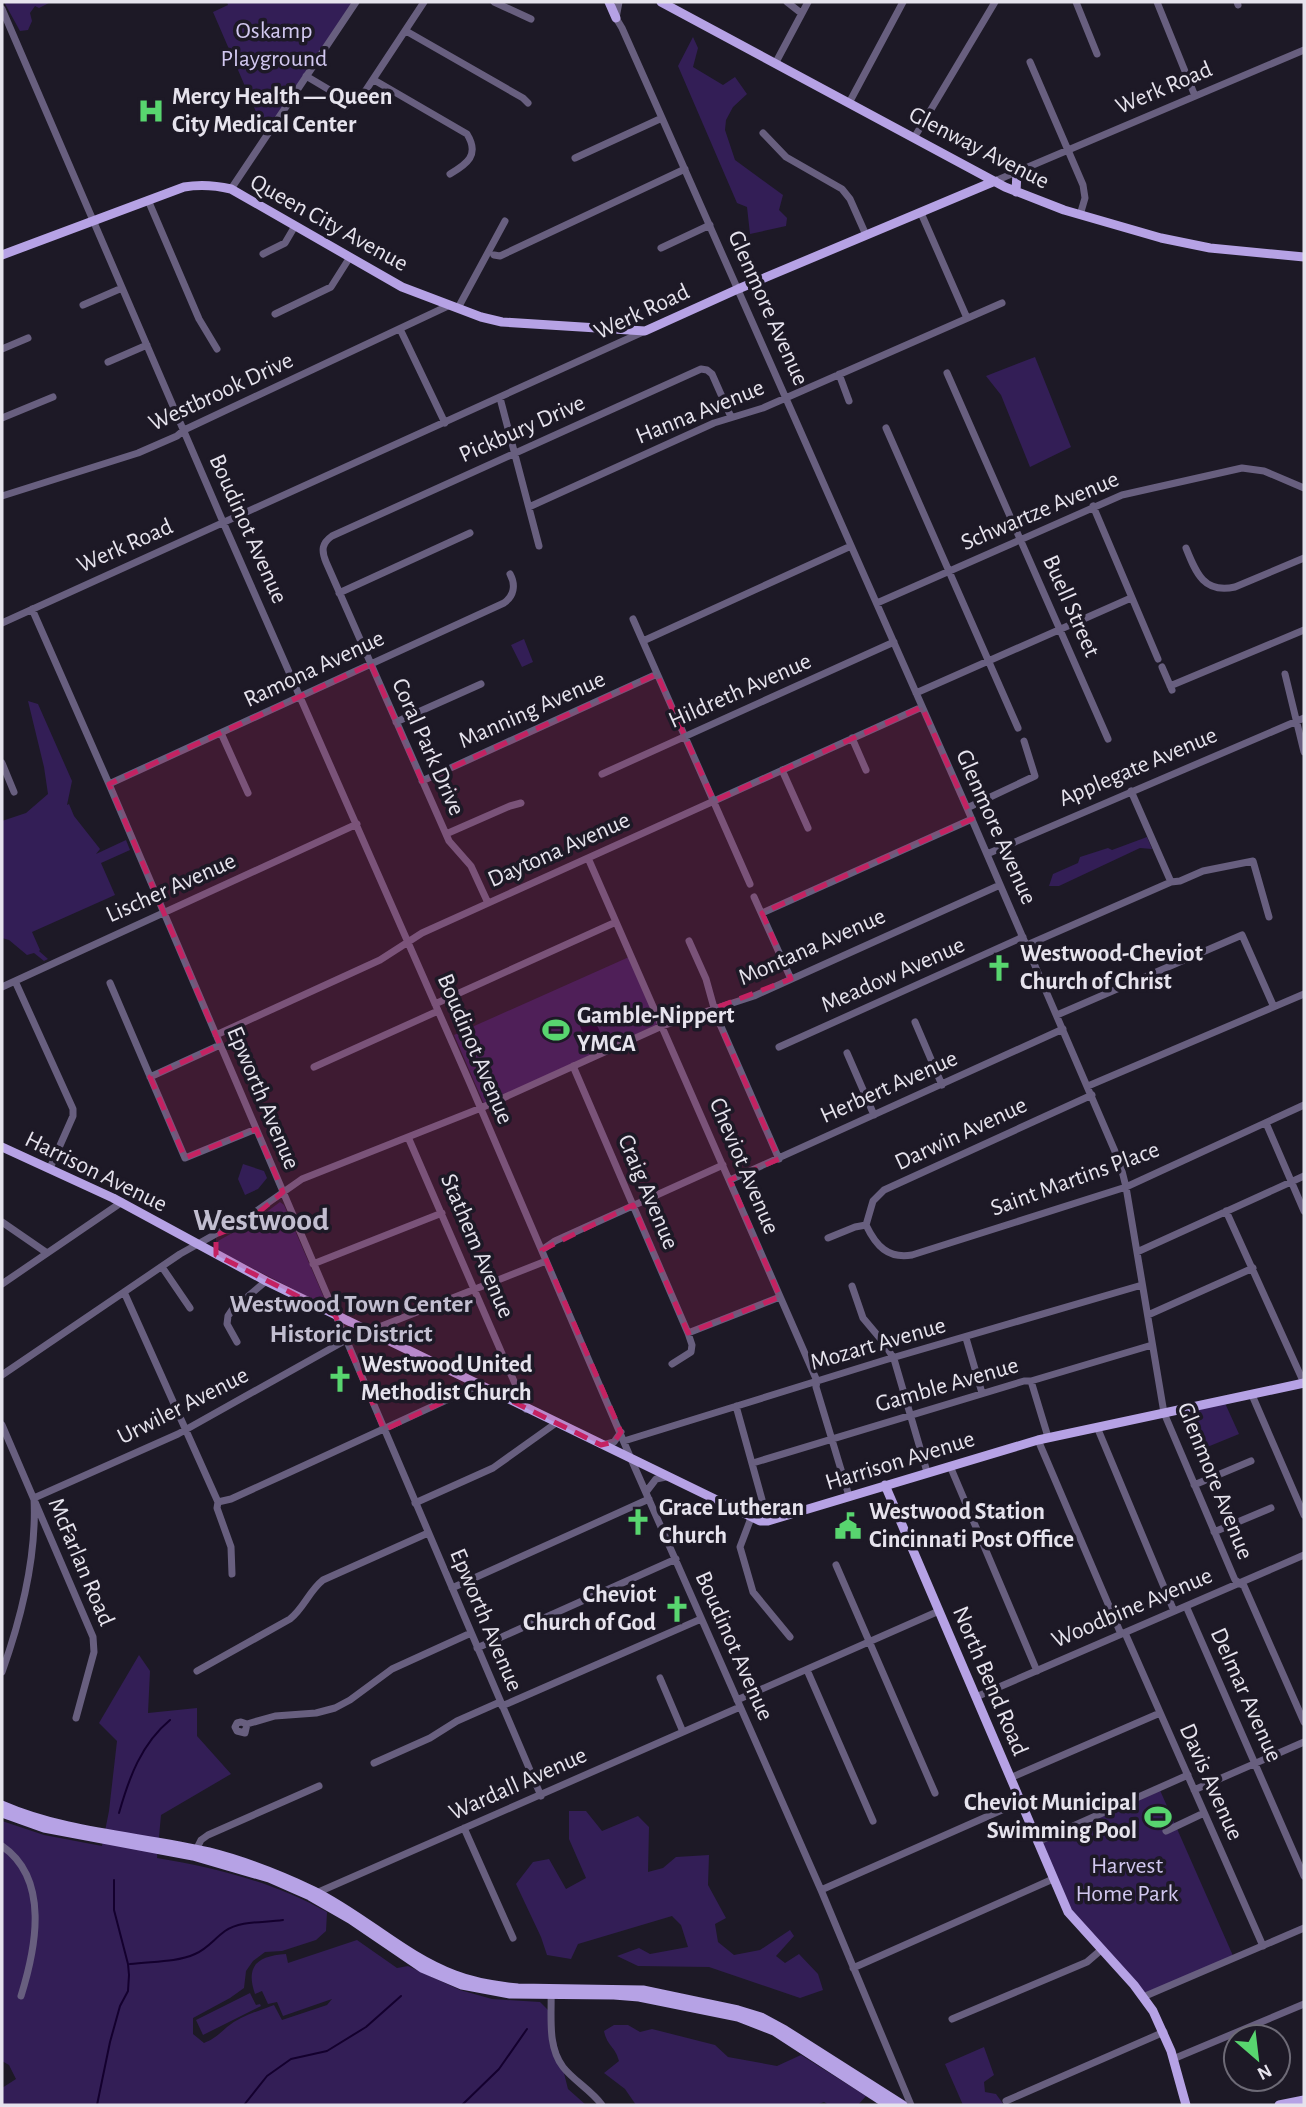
<svg xmlns="http://www.w3.org/2000/svg" width="1306" height="2107" font-family="'Alegreya Sans',sans-serif">
<style>
.green{fill:#331e56}
.water{fill:#14002e}
.lines{fill:none;stroke-linecap:round;stroke-linejoin:round}
.stream{stroke:#14002e;stroke-width:2}
.minor{stroke:#685f7f;stroke-width:7}
.major{stroke:#b6a2e5;stroke-width:9}
.marked{fill:#c42262;fill-opacity:0.2;stroke:#c42262;stroke-width:5;stroke-dasharray:14 9;stroke-linejoin:round}
.labels{text-anchor:middle;dominant-baseline:central;stroke-width:7;stroke-linejoin:round;paint-order:stroke}
.park-label{font-size:24px;fill:#d2c8f0;stroke:#1d1926}
.street-label{font-size:24px;fill:#e6e3ed;stroke:#1d1926}
.poi-label{font-size:24px;font-weight:bold;fill:#e6e3ed;stroke:#1d1926;text-anchor:start}
.neighbourhood-label{font-size:26px;font-weight:bold;fill:#c2bed0;stroke:#1d1926}
.district-label{font-size:32px;font-weight:bold;fill:#c2bed0;stroke:#1d1926}
</style>
<rect width="100%" height="100%" fill="#1d1926"/>
<path class="green" d="M4,2h47l-12,6 -4,-2 -5,7 2,8 -4,9 -8,1z
M227,2h129l-90,133 -53,-123 15,-7z
M693,37l5,11 -5,19 30,18 12,-8 12,17 -14,13 -7,13 -1,10 10,30 48,35 -4,15 8,8 -1,8 -36,8 -3,-27 -10,-4 -59,-137z
M1035,357l36,90 -41,20 -29,-72 -15,-19z
M524,639l9,23 -11,5 -11,-22z
M28,701l10,3 34,77 -5,24 2,-1 5,12 26,33 -4,5 30,-14 4,10 -29,13 14,32 -83,37 8,18 -1,1 9,8 -4,2 -10,-8 -7,2 -18,-15 -7,-2v-117l24,-8 22,-19 -4,-27z
M1147,837l5,12 -12,-1 -81,38h-10l4,-12 25,-11 2,-6 28,-9 4,2z
M629,957l29,67 -174,80 -30,-69z
M243,1164l21,7 3,7 -9,11 -13,6 -7,-16z
M280,1202l4,3 41,95 -1,3h-4l-99,-51 -4,-6 1,-5 39,-22z
M1224,1401l15,33 -39,16 -11,-24 7,-4 -6,-14z
M139,1655l11,16 -2,42 49,-5v28l34,38 -70,41 -4,43c60,10 116,24 170,54l-1,19 -10,9 -34,11 -17,1 -12,9 -7,10 -2,17 -14,10 -37,20v16l11,9c10,-4 15,-9 23,-16 14,-11 31,-16 47,-22l8,15 45,-15 5,-6 -49,17 -6,-14 -9,2 -6,-13 -7,3c-10,-29 3,-38 31,-40l2,9 69,-23 40,28 11,-2 52,24 32,9 48,3 8,8 20,79 18,16h-584v-17l14,-9 -7,-14 -7,-4v-240l42,14 58,11 7,-35 8,-70 -18,-18z
M1159,1788l75,170 -91,39 -71,-78 -35,-77z
M569,1811h17l16,20 36,-15 11,11 -1,45 15,-4 13,-11 33,-2 -1,30 18,33 -11,6 3,18 16,13 26,-5 30,-20 4,6 -18,20 9,7 14,-9 19,20 5,16 -23,8 -91,-31 -71,-1 -21,-10 22,-8 11,6 38,-7 -7,-22 -9,-9 -94,28 -7,15 -24,-4 -6,-18 -25,-53 17,-22 16,-3 17,30 20,-11 -17,-39z
M250,1993l6,12 4,-1 1,2 -58,29 -7,-15z
M614,2025h14l12,7 12,-3 63,16 13,12 49,9 24,-11 65,41 -8,9h-29l-5,-3 -8,3h-180l-11,-16 -21,-16 15,-12c-4,-15 -12,-15 -15,-30z
M984,2047l10,28 -10,7 1,10 11,2 8,11h-41l-18,-41z"/>
<path class="water" d="M587,1004l15,32 -10,5 -4,-8 -4,2 -4,-9 5,-2 -6,-16z"/>
<g class="lines">
<path class="stream" d="M119,1813c10,-35 22,-69 51,-93
M130,1964c21,-3 45,-1 65,-10 12,-5 19,-15 30,-23 16,-11 39,-8 58,-11
M97,2105l13,-63 10,-36 8,-15 1,-16 -1,-11 -14,-54v-30
M244,2105l23,-29 24,-17 36,-8 39,-24 35,-31
M462,2105l37,-36 28,-40"/>
<path class="minor" d="M494,2l37,17
M619,2l-3,16 6,10 40,90 305,690 153,355 6,24 38,226 71,167 9,6 60,136
M787,2l14,11
M1076,2l21,52
M1157,2l38,94
M1237,2l1,3
M2,9l221,513 246,559 166,387 186,422 90,215
M406,31l117,67 5,5
M1030,62l53,123 2,13 -5,17
M775,64l33,-62
M306,76l37,22 7,2 12,-4 62,-94
M374,80l93,54c13,21 0,30 -17,40
M849,103l54,-101
M763,133l23,24 56,32 8,10 16,36
M914,138l81,-136
M575,158l87,-40
M995,181l309,-131
M231,189l125,-187
M148,200l51,119 18,30
M921,213l46,105
M661,248l49,-23
M263,254l22,-11 10,-17
M494,255l6,1 185,-87
M83,305l39,-17
M458,308l47,-87
M275,314l56,-27 19,-30
M400,329l45,94
M2,349l26,-11
M108,362l39,-17
M947,373l161,366
M839,374l10,27
M500,398l39,148
M2,418l51,-21
M886,428l132,300
M2,496l136,-43 39,-17 7,-6 266,-125
M1093,506l65,153
M529,507l185,-84 49,-15 239,-105
M1186,548c10,25 18,46 49,39l69,-29
M339,593l131,-60
M877,603l245,-108 120,-27 22,3 40,17
M32,609l77,175 432,1012
M633,619l117,265
M2,623l643,-292
M643,641l208,-95
M1162,667l10,23
M1285,674l19,78
M1170,686l134,-56
M916,693l215,-95
M396,722l85,-38
M221,733l27,60
M852,738l14,32
M2,763l12,29
M782,770l26,58
M602,774l292,-132
M422,781l235,-107
M109,784l395,-181c10,-7 12,-18 6,-29
M1131,791l40,91
M967,808l68,-32 -11,-35
M446,834l64,-28 11,-3
M987,854l317,-136
M588,858l229,523 -1,6 33,109
M754,897l37,82
M488,903l-17,-37 -22,-25 -123,-279c-5,-12 -4,-19 6,-26l369,-167 6,1 5,4 19,43
M762,913l210,-94
M689,941l17,38 10,36 63,144
M1027,945l144,-63 9,-1 23,-10 50,-10 16,56
M15,981l58,128v7l-23,52
M110,983l75,175 71,-29
M2,987l355,-163
M435,1004l181,-82
M1057,1015l185,-80 31,70
M915,1022l27,63
M216,1035l164,-75 42,-27 500,-226
M779,1047l244,-110
M847,1053l27,62
M573,1066l115,267 4,12 -1,7 -19,12
M314,1067l124,-56
M150,1077l70,-32
M1088,1086l216,-92
M1266,1123l38,88
M408,1137l118,272
M730,1180l333,-151
M1226,1211l78,172
M2,1222l45,31
M866,1225c10,21 22,34 46,30l214,-68 178,-82
M866,1225l7,-24 11,-11 208,-95
M228,1230c10,-1 22,-8 27,-17
M828,1238l27,-11 11,-2
M542,1250l13,-9 168,-76
M1137,1252l167,-76
M313,1264l129,-51
M162,1267l28,41
M2,1284l120,-82
M852,1286l11,32 21,25 10,16 33,113
M124,1292l94,210 -1,6 14,39 1,27
M1148,1315l105,-47
M369,1331l177,-70
M688,1333l92,-36
M966,1338l16,55
M237,1342l-10,-18 1,-8 4,-6 34,-29
M2,1375l178,-121 75,-42 47,-33 179,-71 181,-82 92,-30 246,-111
M1031,1381l17,56
M1252,1395l52,120
M736,1406l32,115
M2,1425l91,212 1,15 -18,66
M1097,1427l77,184
M1038,1440l83,194
M624,1441l261,-81 257,-75
M603,1445l11,-3 7,-10
M753,1463l271,-82h7l121,-36
M950,1466l87,205
M1194,1485l57,-24
M646,1492l10,-13 10,-2
M218,1502l13,-3 57,-26 191,-88
M415,1503l78,-35 63,-45
M751,1518l-11,29 13,45 37,45
M1214,1532l57,-24
M836,1565l99,228
M452,1588l197,-89
M1186,1606l118,270
M1125,1633l138,313
M477,1648l199,-89
M807,1670l66,151
M197,1671l93,-52c14,-11 19,-28 33,-39l105,-47
M2,1672c20,-56 35,-115 32,-174l144,-64 168,-94
M660,1678l23,54
M976,1697l328,-142
M737,1700l202,-89
M502,1706l199,-87
M247,1724l-2,9 -8,-2 -2,-4 2,-4 4,-1 6,2 28,-8 41,-3 19,-5 15,-8 42,-31 79,-36
M374,1763l56,-25 27,-17 43,-19
M1010,1778l150,-65
M1194,1790l110,-48
M464,1828l49,110
M1166,1831l38,-18
M1037,1842l151,-67
M2,1846c48,33 34,102 19,150
M195,1852l6,-12 7,-5 111,-49
M821,1890l199,-88
M314,1894l426,-187
M853,1968l200,-89
M551,1992c1,24 -4,54 12,75 11,14 28,23 39,38
M1143,1997l161,-69
M952,2019l135,-57 14,-12
M1173,2059l131,-55
M1006,2101l158,-69"/>
<path class="major" d="M609,2l7,16
M661,2l344,185 59,23 97,28 49,10 94,9
M1016,192l1,-20
M2,255l182,-68c17,-3 30,-2 47,2l171,98 79,30 21,5 143,9 93,-42 257,-108
M2,1147l111,51 153,83 494,240h8l270,-81 266,-57
M885,1485l183,427 66,73 19,26 18,40 15,54
M2,1805c64,28 138,31 207,47 36,9 71,23 105,39 49,24 90,65 141,84 20,8 42,11 63,13l125,2 95,20 23,7 24,13 118,75
M2,1813l42,15 149,28 76,22 41,18 40,23 72,49 40,17 48,9 104,1 25,2 99,20 36,14 114,74
M1279,2105l25,-5"/>
</g>
<path class="marked" d="M371,664l51,117 235,-107 57,127 208,-94 50,112 -210,94 29,66 -78,30 66,150 -49,21 50,117 -92,36 -55,-128 -91,45 79,182 -7,10 -13,3 -122,-60 -95,45 -49,-115 -119,-60v-20l31,-13 36,-30 -27,-63 -71,29 -35,-81 70,-32 -111,-261z"/>
<defs>
<symbol id="hospital-bare" viewBox="-9 -9 18 18"><path d="M-5-5h3v3.5h4V-5h3V5h-3V1.5h-4V5h-3Z" fill="#58d56f" stroke="#1d1926" stroke-width="2.5" paint-order="stroke"/></symbol>
<symbol id="church-bare" viewBox="-9 -9 18 18"><path d="M-1.2-6h2.4v3.5h3.3v2.4h-3.3V6h-2.4V-.1h-3.3v-2.4h3.3Z" fill="#58d56f" stroke="#1d1926" stroke-width="2.5" paint-order="stroke"/></symbol>
<symbol id="stadium-bare" viewBox="-9 -9 18 18"><path d="M0-5a6.5 5 0 1 0 0 10a6.5 5 0 1 0 0-10ZM-3.5-1.8h7v3.6h-7Z" fill="#58d56f" stroke="#1d1926" stroke-width="2.5" paint-order="stroke"/></symbol>
<symbol id="civic-bare" viewBox="-9 -9 18 18"><path d="M-.6-6.5H3V-4.5H.6V-3L4-1V1h2V6H-6V1h2V-1L-.6-3ZM-1.2 2.5V6h2.4V2.5Z" fill="#58d56f" stroke="#1d1926" stroke-width="2.5" paint-order="stroke"/></symbol>
</defs>
<g fill-rule="evenodd">
<use href="#hospital-bare" x="132" y="92" width="38" height="38"/>
<use href="#church-bare" x="980" y="949" width="38" height="38"/>
<use href="#stadium-bare" x="537" y="1011" width="38" height="38"/>
<use href="#church-bare" x="321" y="1360" width="38" height="38"/>
<use href="#church-bare" x="619" y="1503" width="38" height="38"/>
<use href="#civic-bare" x="829" y="1507" width="38" height="38"/>
<use href="#church-bare" x="658" y="1590" width="38" height="38"/>
<use href="#stadium-bare" x="1139" y="1798" width="38" height="38"/>
</g>
<g class="labels">
<g class="park-label">
<text x="274" y="31">Oskamp<tspan x="274" dy="28">Playground</tspan></text>
<text x="1127" y="1866">Harvest<tspan x="1127" dy="28">Home Park</tspan></text>
</g>
<g class="street-label">
<text transform="translate(1164 88) rotate(-23)">Werk Road</text>
<text transform="translate(979 148) rotate(27)">Glenway Avenue</text>
<text transform="translate(329 223) rotate(29)">Queen City Avenue</text>
<text transform="translate(768 308) rotate(66)">Glenmore Avenue</text>
<text transform="translate(642 312) rotate(-25)">Werk Road</text>
<text transform="translate(221 392) rotate(-25)">Westbrook Drive</text>
<text transform="translate(700 412) rotate(-22)">Hanna Avenue</text>
<text transform="translate(522 429) rotate(-24)">Pickbury Drive</text>
<text transform="translate(1040 511) rotate(-23)">Schwartze Avenue</text>
<text transform="translate(248 529) rotate(66)">Boudinot Avenue</text>
<text transform="translate(125 546) rotate(-24)">Werk Road</text>
<text transform="translate(1071 606) rotate(66)">Buell Street</text>
<text transform="translate(314 669) rotate(-25)">Ramona Avenue</text>
<text transform="translate(740 691) rotate(-24)">Hildreth Avenue</text>
<text transform="translate(532 710) rotate(-24)">Manning Avenue</text>
<text transform="translate(428 747) rotate(66)">Coral Park Drive</text>
<text transform="translate(1138 767) rotate(-23)">Applegate Avenue</text>
<text transform="translate(996 827) rotate(66)">Glenmore Avenue</text>
<text transform="translate(559 850) rotate(-24)">Daytona Avenue</text>
<text transform="translate(171 888) rotate(-24)">Lischer Avenue</text>
<text transform="translate(812 947) rotate(-24)">Montana Avenue</text>
<text transform="translate(893 975) rotate(-24)">Meadow Avenue</text>
<text transform="translate(475 1049) rotate(67)">Boudinot Avenue</text>
<text transform="translate(889 1087) rotate(-24)">Herbert Avenue</text>
<text transform="translate(263 1098) rotate(67)">Epworth Avenue</text>
<text transform="translate(961 1134) rotate(-25)">Darwin Avenue</text>
<text transform="translate(744 1166) rotate(67)">Cheviot Avenue</text>
<text transform="translate(96 1172) rotate(26)">Harrison Avenue</text>
<text transform="translate(1075 1179) rotate(-20)">Saint Martins Place</text>
<text transform="translate(648 1192) rotate(67)">Craig Avenue</text>
<text transform="translate(477 1246) rotate(67)">Stathem Avenue</text>
<text transform="translate(878 1344) rotate(-16)">Mozart Avenue</text>
<text transform="translate(947 1385) rotate(-16)">Gamble Avenue</text>
<text transform="translate(183 1406) rotate(-27)">Urwiler Avenue</text>
<text transform="translate(900 1461) rotate(-17)">Harrison Avenue</text>
<text transform="translate(1215 1481) rotate(68)">Glenmore Avenue</text>
<text transform="translate(81 1562) rotate(67)">McFarlan Road</text>
<text transform="translate(1132 1608) rotate(-23)">Woodbine Avenue</text>
<text transform="translate(486 1620) rotate(67)">Epworth Avenue</text>
<text transform="translate(734 1646) rotate(66)">Boudinot Avenue</text>
<text transform="translate(990 1681) rotate(67)">North Bend Road</text>
<text transform="translate(1246 1695) rotate(66)">Delmar Avenue</text>
<text transform="translate(1211 1782) rotate(66)">Davis Avenue</text>
<text transform="translate(518 1784) rotate(-24)">Wardall Avenue</text>
</g>
<g class="poi-label">
<text x="172" y="97">Mercy Health — Queen<tspan x="172" dy="28">City Medical Center</tspan></text>
<text x="1020" y="954">Westwood-Cheviot<tspan x="1020" dy="28">Church of Christ</tspan></text>
<text x="577" y="1016">Gamble-Nippert<tspan x="577" dy="28">YMCA</tspan></text>
<text x="361" y="1365">Westwood United<tspan x="361" dy="28">Methodist Church</tspan></text>
<text x="659" y="1508">Grace Lutheran<tspan x="659" dy="28">Church</tspan></text>
<text x="869" y="1512">Westwood Station<tspan x="869" dy="28">Cincinnati Post Office</tspan></text>
<text x="656" y="1595" text-anchor="end">Cheviot<tspan x="656" dy="28">Church of God</tspan></text>
<text x="1137" y="1803" text-anchor="end">Cheviot Municipal<tspan x="1137" dy="28">Swimming Pool</tspan></text>
</g>
<g class="neighbourhood-label">
<text x="351" y="1304">Westwood Town Center<tspan x="351" dy="30">Historic District</tspan></text>
</g>
<g class="district-label">
<text x="261" y="1220">Westwood</text>
</g>
</g>
<rect width="1306" height="2107" fill="none" stroke="#e6e3ed" stroke-width="7"/>
<g transform="translate(1257 2058) rotate(152)"><circle r="33" fill="#1d1926" stroke="#6d6a76" stroke-width="2"/>
<path d="M0-5L12 26L0 18L-12 26Z" fill="#58d56f"/>
<text y="-10" font-size="19" font-weight="bold" text-anchor="middle" fill="#e6e3ed">N</text>
</g>
</svg>
